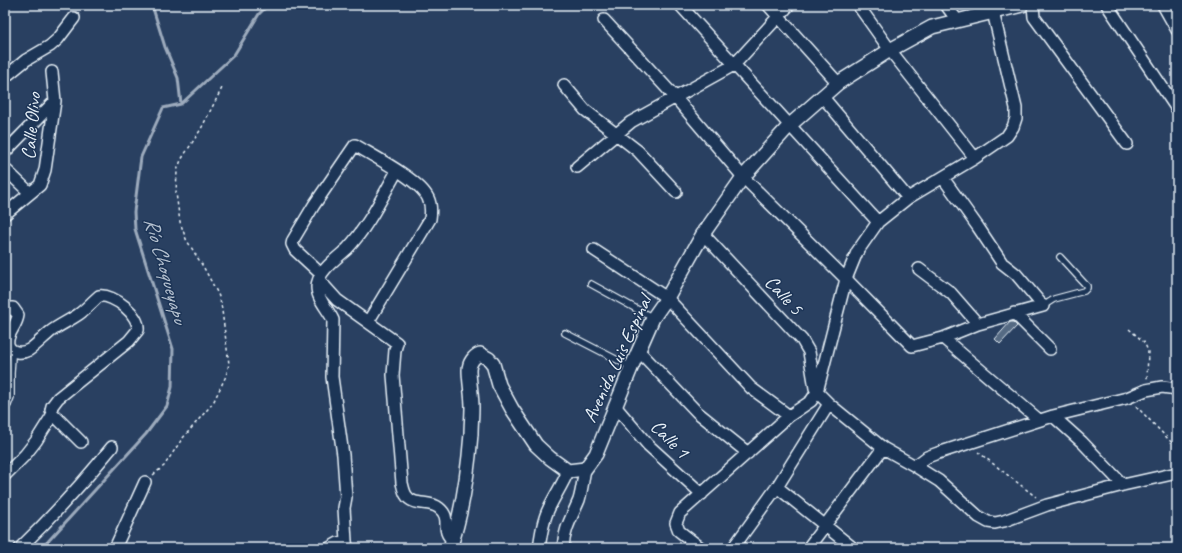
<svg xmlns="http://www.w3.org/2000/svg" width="1182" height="553" font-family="Caveat,sans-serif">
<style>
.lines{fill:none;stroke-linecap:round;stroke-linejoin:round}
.stream{stroke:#9dabbd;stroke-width:3}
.building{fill:#556a83;stroke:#e8f1f8}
.service-casing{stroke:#e8f1f8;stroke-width:8}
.minor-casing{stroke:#e8f1f8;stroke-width:14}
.tertiary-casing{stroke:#e8f1f8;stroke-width:16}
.path{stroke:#e8f1f8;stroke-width:1.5;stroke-dasharray:3 3;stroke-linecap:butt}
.service{stroke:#1d3557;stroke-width:5.5}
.minor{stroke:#1d3557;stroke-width:11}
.tertiary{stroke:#1d3557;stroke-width:13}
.labels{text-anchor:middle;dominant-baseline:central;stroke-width:3;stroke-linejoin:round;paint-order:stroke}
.street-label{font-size:20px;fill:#e8f1f8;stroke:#1d3557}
.water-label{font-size:21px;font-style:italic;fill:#b6c2d0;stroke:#1d3557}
</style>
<rect width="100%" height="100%" fill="#294061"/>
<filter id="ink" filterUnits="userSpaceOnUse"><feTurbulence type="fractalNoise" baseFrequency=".025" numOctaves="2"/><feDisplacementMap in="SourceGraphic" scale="8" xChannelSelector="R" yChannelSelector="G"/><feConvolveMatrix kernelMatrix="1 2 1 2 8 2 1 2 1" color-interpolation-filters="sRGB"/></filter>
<g filter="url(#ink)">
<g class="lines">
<path class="stream" d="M152,5l13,42 13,31 3,26
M42,548l104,-114 21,-28 5,-19 1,-38 -38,-120 -1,-17 7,-55 22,-49 18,-4 53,-49 25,-41 9,-9"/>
</g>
<path class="building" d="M1010,322h3l4,4 -17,18 -5,-5z"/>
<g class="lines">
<defs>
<path id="service" d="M591,284l62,34
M1043,306l11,-7 30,-8 3,-3v-2l-3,-3 -24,-26
M565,333l66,34
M5,408l3,-3 3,-8v-24l1,-16 2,-6"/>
<path id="minor" d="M680,5l198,217
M768,5l70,78
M858,5l32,45 85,108
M946,5l11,15
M1033,5l1,12 93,127
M1107,5l70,104
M1163,5l14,25
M604,20l71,77 68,80 103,102 66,67 31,-8 35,-14 65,-18 -27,-32 -14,-11 -24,-36 -35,-49
M5,77l21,-17 24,-14 8,-7 16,-21
M564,85l21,25 53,41 38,41
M822,96l86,102
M5,152l50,-51
M577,167l54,-45 103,-57 55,-60
M5,169l25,24
M5,214l35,-29 5,-15 10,-69 -3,-29
M703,234l99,106 7,12 6,36 2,4 12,12 54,44 32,18 24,15 40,36 9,5 7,1 9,-2 43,-16 76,-20 54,-12
M594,250l73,48 84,90 38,28
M919,269l32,24 27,31
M321,274l-26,-24 -3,-6 1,-4 21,-35 41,-60c18,11 65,35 73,53 3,6 3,14 2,21l-62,103
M319,280l18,20 60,43 -2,7 -2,25 9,108c1,4 2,9 4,12 7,12 24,5 33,13 14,11 0,22 14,32
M5,312l4,-4h4l5,7c-1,11 -12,19 -10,29 2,9 13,10 21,6 5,-3 15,-13 21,-18 9,-7 19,-11 29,-18 7,-5 13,-12 20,-18 15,-2 41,19 39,34l-9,11 -71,57 -6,8 -1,4 2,4 28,28
M1014,313l36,36
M943,338l96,82
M639,351l58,61 51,41
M615,406l33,39 54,49
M1053,416l29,26 41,43
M915,466l12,-9 11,-4 115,-37 74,-18 19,-8 16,-3 15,2
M5,475l20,-20 11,-14 17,-27
M777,487l76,61
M20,548c33,-32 63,-65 92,-101
M115,548l30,-66
M329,548l9,-5 8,-2
M347,548l-1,-7 -2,-33 2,-11 -3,-42 -11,-78 1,-57c-5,-11 -16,-21 -16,-33 0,-15 20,-29 30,-38 21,-22 35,-52 50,-78
M539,548c2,-14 4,-28 10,-40 6,-13 14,-24 19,-37
M563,548c1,-19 9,-31 16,-48 3,-10 4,-21 6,-31
M701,548l-22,-17 -3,-8 4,-10 109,-97 22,-15 6,-9 29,-113 11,-27 21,-30 30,-24 67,-40 32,-22 6,-9 3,-9v-10l-23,-96
M733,548l44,-61 52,-83
M808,548l75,-100"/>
<path id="tertiary" d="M450,548c13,-37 18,-75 21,-114 0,-9 1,-18 1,-27 0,-12 -3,-26 -3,-37 0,-7 5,-14 11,-16l9,5 4,5 6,21 13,24 24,36 14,13 18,13 17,-2 11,-15 35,-86 22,-50 14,-20 36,-64 40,-57 47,-52 48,-42 52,-33 42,-23 90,-22"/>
</defs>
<use href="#service" class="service-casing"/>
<use href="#minor" class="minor-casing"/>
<use href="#tertiary" class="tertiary-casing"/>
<path class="path" d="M1129,329l15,13 4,9 -1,29
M1136,406l41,42
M978,452l58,45
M153,475l11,-9 18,-27 31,-36 13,-27 3,-12 -8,-61 -3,-9 -14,-26 -18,-29 -6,-17 -4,-29 1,-22 4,-11 20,-31 21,-41"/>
<use href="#service" class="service"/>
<use href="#minor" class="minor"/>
<use href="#tertiary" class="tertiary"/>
</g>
</g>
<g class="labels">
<g class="street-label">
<text transform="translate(31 126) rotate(-85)">Calle Olivo</text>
<text transform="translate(784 295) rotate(47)">Calle 5</text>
<text transform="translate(617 359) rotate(-65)">Avenida Luis Espinal</text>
<text transform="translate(670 439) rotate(45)">Calle 1</text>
</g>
<g class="water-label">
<text transform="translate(166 270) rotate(74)">Río Choqueyapu</text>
</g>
</g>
<rect width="1182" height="553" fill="none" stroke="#1d3557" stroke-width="20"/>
<rect x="10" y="10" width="1162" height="533" fill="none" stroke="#e8f1f8" stroke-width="1.5" filter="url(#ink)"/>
</svg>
